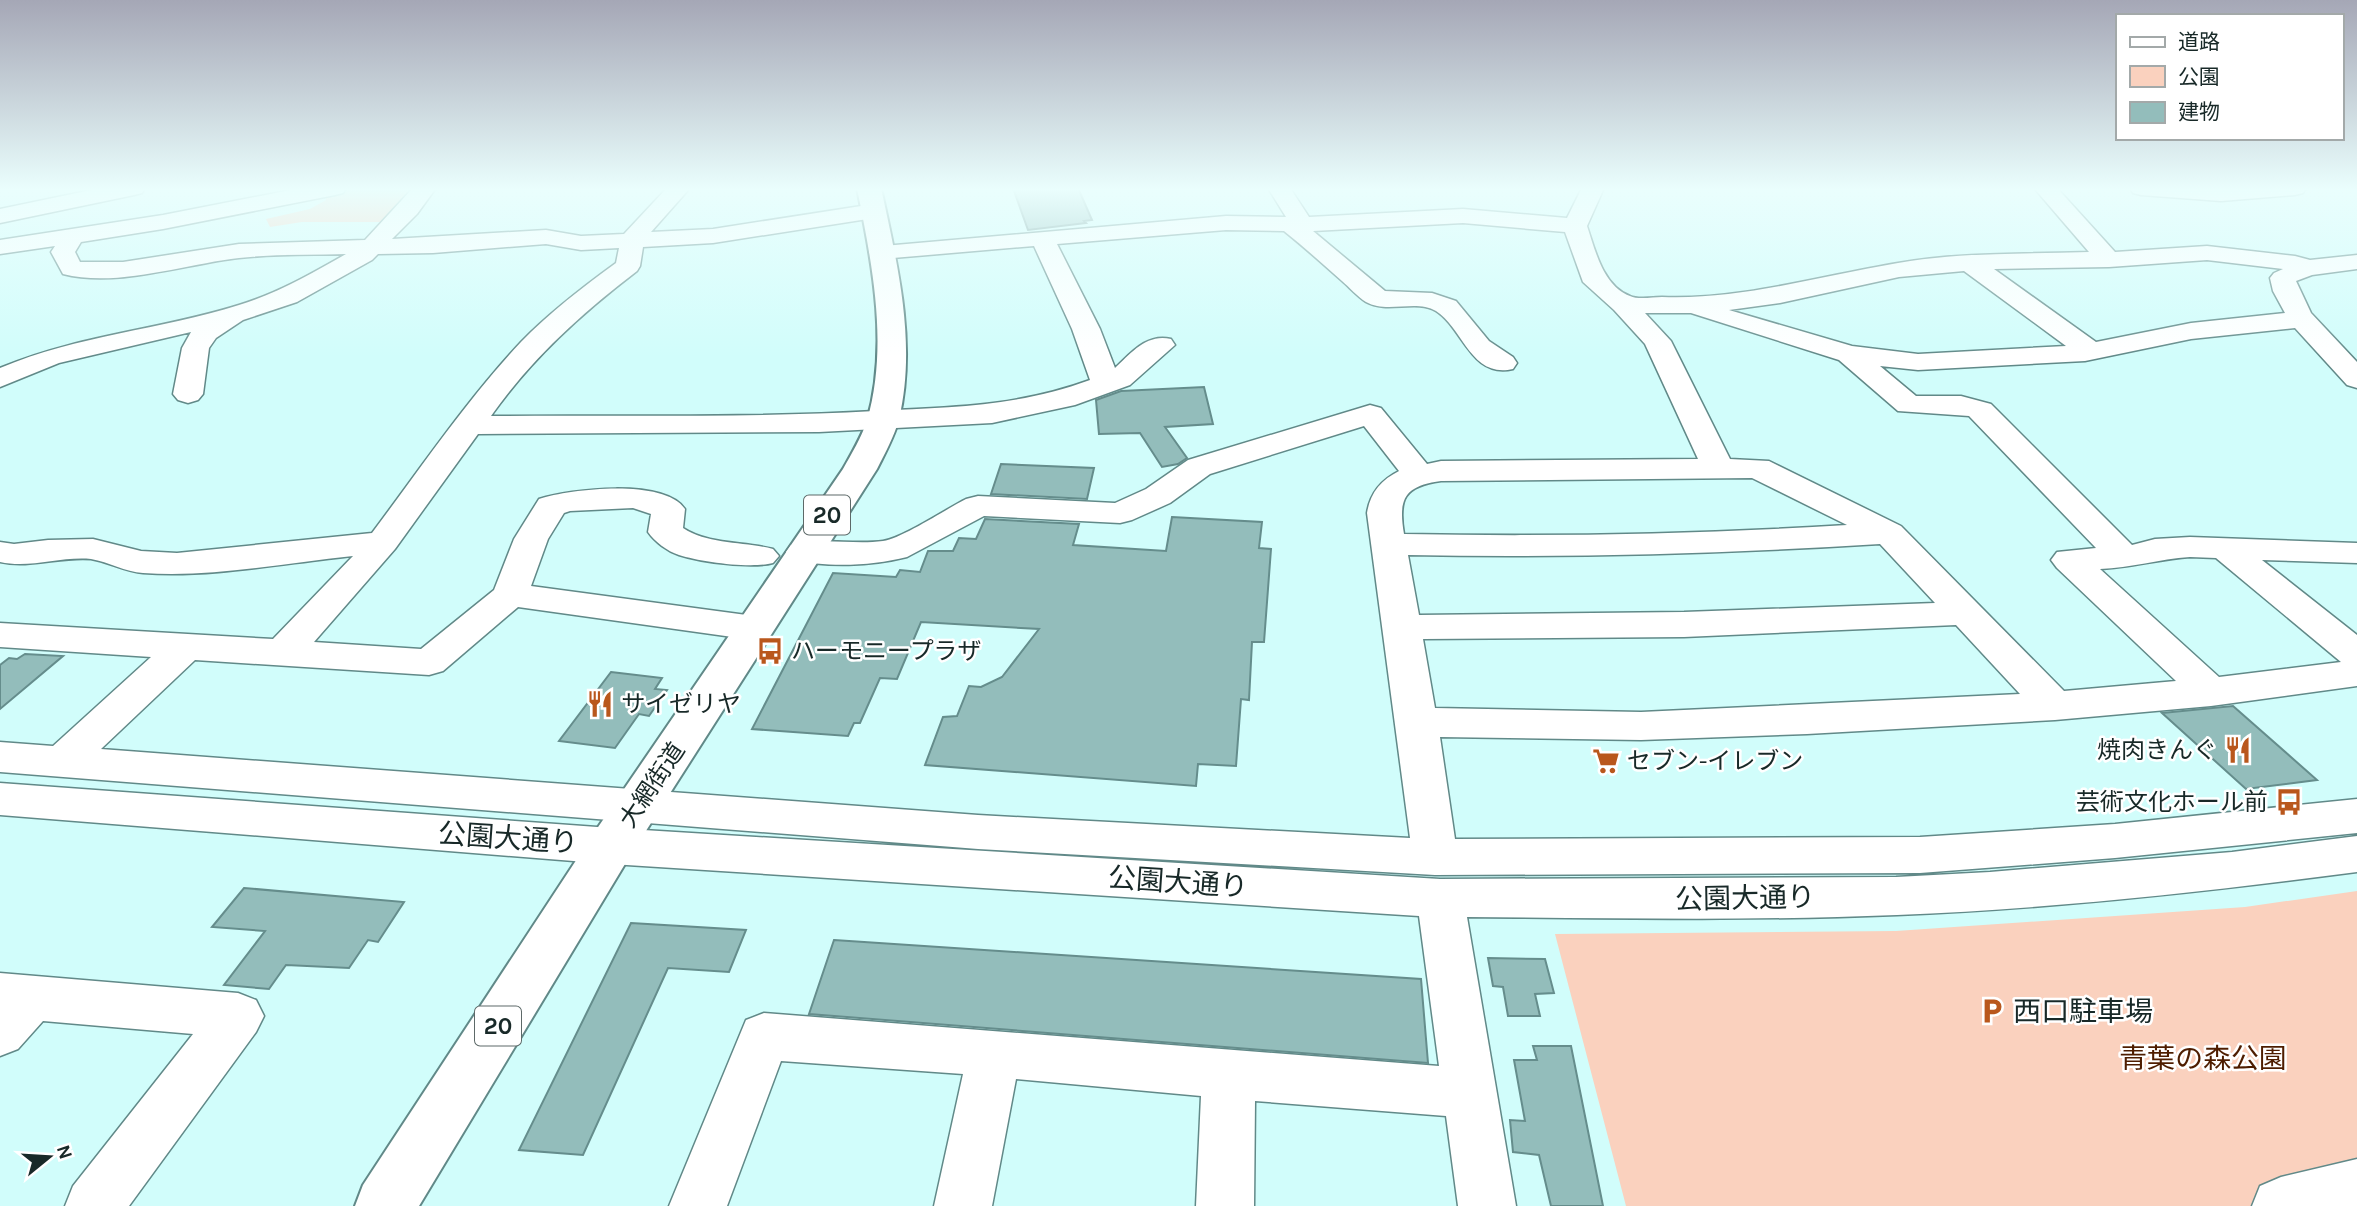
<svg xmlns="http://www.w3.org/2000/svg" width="2357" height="1206" font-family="Karla,'Noto Sans JP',sans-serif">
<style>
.green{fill:#fad1be}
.building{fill:#93bdbb;stroke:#658d8c;stroke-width:2}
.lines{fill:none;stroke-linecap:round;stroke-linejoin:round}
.minor-casing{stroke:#618988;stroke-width:3}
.major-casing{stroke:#618988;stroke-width:4}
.minor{fill:#fff;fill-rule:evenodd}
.major{fill:#fff;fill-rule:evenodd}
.labels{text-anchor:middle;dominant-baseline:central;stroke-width:5;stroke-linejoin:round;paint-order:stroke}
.shield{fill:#fff;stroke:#5d6968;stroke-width:2}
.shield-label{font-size:23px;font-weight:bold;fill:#182928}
.poi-label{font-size:24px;fill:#182928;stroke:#fff;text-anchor:start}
.street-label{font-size:24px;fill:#182928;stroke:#fff}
.near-street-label{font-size:28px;fill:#182928;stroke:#fff}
.near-poi-label{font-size:28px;fill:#182928;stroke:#fff;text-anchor:start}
.near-park-label{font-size:28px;fill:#4e1d00;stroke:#fff}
</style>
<rect width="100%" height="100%" fill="#d1fdfb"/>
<path class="green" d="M353,188h67l-32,34h-86l-32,5 -4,-8 44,-10 16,-9v-7z
M2357,891v315h-731l-71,-272 341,-3 349,-24z"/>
<path class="building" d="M1026,188h52l14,32 -8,1 2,2 -58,7 -14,-39z
M1204,387l9,37 -48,3 22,31 -9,6 -16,3 -22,-34 -41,1 -3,-34 25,-9z
M1001,464l93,4 -7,31 -96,-5z
M1172,517l90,5 -3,26 12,1 -7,93h-12l-3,58 -8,-1 -5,67 -38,-2 -2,22 -271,-21 18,-48 14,-1 12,-30 12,1 21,-10 37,-48 -118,-7 -24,57 -17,-1 -20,45h-6l-6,13 -96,-7 81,-156 63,4 4,-7 20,2 8,-21h25l6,-13 17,1 9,-20 94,5 -6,21 93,6z
M25,654l38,2 -63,53v-44l9,-7 8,1z
M611,672l51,6 -7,11 12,1 -18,26 -10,-2 -24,34 -56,-7z
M2233,706l84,74 -71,9 -84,-76z
M244,888l160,14 -26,40 -10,-2 -19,28 -63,-3 -17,24 -45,-4 41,-54 -53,-4z
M631,923l115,7 -17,42 -61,-4 -85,187 -64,-5z
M834,940l587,39 7,84 -619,-49z
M1488,958l57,1 9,34 -19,1 5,22h-32l-5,-29 -10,-1z
M1533,1046h38l32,160h-52l-12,-51 -26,-3 -3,-32 15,1 -11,-61h23z"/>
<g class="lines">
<defs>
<path id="minor" d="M101,188h44l-3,5 -8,2 -134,28v-14z
M301,188h45l-3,5 -8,2 -172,34 -82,13 -6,10 5,10h43l116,-18 126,-4 48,-52h23l-19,26 -25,25 154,-9 35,6 43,-2 43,-46h23l-39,44 62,-3 161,-25 8,2 3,5 -3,5 -8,2 -161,25 -70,4 -3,19 -3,5c-55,42 -106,88 -146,145 128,-1 256,2 384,-5 77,-4 141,-4 215,-31l-18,-51 -38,-83 -153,13 -9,-2 -3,-5 3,-5 354,-31 60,1 -18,-29h22l19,29 154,-8 104,9 15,-30h22l-17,38c8,24 16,60 43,70 8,4 23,1 32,1 80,3 157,-21 236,-34 63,-11 127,-9 191,-11l-55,-64h23l58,64 92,-6 88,10 15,4 47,-5v14l-45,6 -16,6 15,32 46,49v26l-10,-3 -52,-57 -104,11 -106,22 -167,9 -38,-4 36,30h45l30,8 141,141 23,-6 35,-2 167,6v20l-95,-3 95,75v51l-146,20 -156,14 -248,14 -166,6 -201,-3 15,102 465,-2 195,-13 242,-25v34l-242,25 -195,15 -485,2 -457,-26 -978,-77v-30l53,4 98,-89 -151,-10v-24l273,16 80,-83c-69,7 -141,22 -210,17 -18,-1 -34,-11 -52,-14 -30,-3 -61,10 -91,3v-20l14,2 34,-4 45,-1 48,12 36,2 195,-20c48,-64 94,-132 149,-191 29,-30 62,-55 95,-79l3,-15 -38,2 -35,-6 -113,9 -55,1 -6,6 -75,42 -54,18 -27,18 -7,10 -6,46 -5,6 -10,3 -10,-3 -5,-6 9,-46 9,-16 -132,31 -59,24v-19c78,-33 160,-38 239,-63 39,-12 72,-31 107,-51 -36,1 -72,0 -107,4 -54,6 -122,30 -176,16l-12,-22 4,-6 -55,8v-14l163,-25zM1463,223l102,9 18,50 31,28 31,34 53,115 -257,2 -14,3 -46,-56 -11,-3 -182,55 -42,29 -31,14 -137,-7 -12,3c-20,10 -63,39 -83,42 -30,4 -63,-4 -92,4l-5,7 5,7c36,9 80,7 116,-2l77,-41 136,7 12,-3 38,-17 40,-29 154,-48 35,45c-18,9 -29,22 -32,42l43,325 -432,-23 -877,-66 94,-89 234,15 14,-4 75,-64 236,33 13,-3 6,-9 -6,-9 -13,-3 -223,-30 17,-47 16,-26 6,-2 63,-3 18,6 -3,18c7,10 19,19 31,23 22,7 72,14 94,8l6,-7 -6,-7c-30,-8 -64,-4 -90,-21l2,-19c-22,-31 -114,-20 -146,-10l-25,40 -20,51 -73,59 -107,-7 81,-93 83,-115 341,-2 173,-9 83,-18 55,-20 45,-40 -4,-6c-24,-6 -40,14 -56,29l-15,-39 -43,-85 169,-14 58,1c20,16 39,33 58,50 7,6 16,16 24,21 21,12 50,-3 70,9 27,17 35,68 77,58l4,-6 -4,-6 -24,-16 -33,-40 -24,-8 -47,-2 -72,-60zM2207,260l76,9 -9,4 -4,5 3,13 12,22 -94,10 -95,19 -102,-73 115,-2zM1964,271l102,75 -148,8 -66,-8 -123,-36 51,-7 119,-26zM1645,313h46l148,47 59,51 71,5 127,132 -39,4 -6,8 6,8 119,113 -112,10 -163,-165 -132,-65 -39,-2 -59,-118zM1752,478l95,47c-148,9 -295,12 -443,9 -6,-35 0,-48 37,-53zM1880,544l55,59 -251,9 -265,3 -11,-60c158,3 314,-1 472,-11zM2190,557l26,1 125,104 -122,15 -119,-108c31,-1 59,-10 90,-12zM1956,625l64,69 -379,18 -206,-4 -12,-69 261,-2z
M2130,188h176l-3,5 -8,2 -74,6 -80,-6 -8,-2z
M0,783l611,45 829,51 456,-2 94,-5 242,-20 125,-16v36c-152,20 -306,37 -460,43 -143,6 -287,3 -430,2l49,289h-58l-12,-90 -191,-15 -1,105h-58l5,-110 -185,-17 -24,127h-58l29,-132 -182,-13 -54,145h-58l77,-186 18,-7 675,53 -20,-150 -808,-52 -611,-49z
M0,973l238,20 18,7 8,16 -8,16 -127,174h-64l8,-20 120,-152 -150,-13 -25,28 -18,7z
M2357,1159v47h-105l8,-20 21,-9z"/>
<path id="major" d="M857,188h24c16,75 36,155 18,231 -5,18 -14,34 -22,50l-249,390 -209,347h-64l8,-21 231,-352 249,-364c9,-16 18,-31 24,-48 22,-76 5,-157 -10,-233z"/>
</defs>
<use href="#minor" class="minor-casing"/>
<use href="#major" class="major-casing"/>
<use href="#minor" class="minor"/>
<use href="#major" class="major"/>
</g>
<linearGradient id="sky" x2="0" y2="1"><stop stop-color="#a5a7b6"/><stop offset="0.53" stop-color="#eafefd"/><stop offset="1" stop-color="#eafefd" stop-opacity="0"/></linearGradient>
<rect width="2357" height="357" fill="url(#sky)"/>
<defs>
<symbol id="bus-bare" viewBox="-9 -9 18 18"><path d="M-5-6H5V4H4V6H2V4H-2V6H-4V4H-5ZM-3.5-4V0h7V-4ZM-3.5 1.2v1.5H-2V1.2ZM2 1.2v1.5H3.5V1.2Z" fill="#b9571c" stroke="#fff" stroke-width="2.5" paint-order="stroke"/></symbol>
<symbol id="restaurant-bare" viewBox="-9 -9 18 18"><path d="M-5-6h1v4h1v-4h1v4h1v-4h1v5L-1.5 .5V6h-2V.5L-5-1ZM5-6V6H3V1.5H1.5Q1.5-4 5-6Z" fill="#b9571c" stroke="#fff" stroke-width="2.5" paint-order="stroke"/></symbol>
<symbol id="supermarket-bare" viewBox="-9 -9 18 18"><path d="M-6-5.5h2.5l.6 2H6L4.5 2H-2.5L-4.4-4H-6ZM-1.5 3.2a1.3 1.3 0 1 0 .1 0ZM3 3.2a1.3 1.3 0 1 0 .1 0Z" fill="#b9571c" stroke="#fff" stroke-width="2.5" paint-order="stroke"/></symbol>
<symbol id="parking-bare" viewBox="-9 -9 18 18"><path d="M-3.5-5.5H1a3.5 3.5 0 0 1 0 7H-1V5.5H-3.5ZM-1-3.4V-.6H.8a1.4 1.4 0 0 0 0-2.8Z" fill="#b9571c" stroke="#fff" stroke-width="2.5" paint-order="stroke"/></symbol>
</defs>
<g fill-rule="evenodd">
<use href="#bus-bare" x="751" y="632" width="38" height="38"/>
<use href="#restaurant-bare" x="581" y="685" width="38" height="38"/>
<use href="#restaurant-bare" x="2219" y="731" width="38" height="38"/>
<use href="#supermarket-bare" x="1587" y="742" width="38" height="38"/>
<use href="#bus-bare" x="2270" y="783" width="38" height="38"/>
<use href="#parking-bare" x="1973" y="992" width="38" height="38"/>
</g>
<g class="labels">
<g class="shield">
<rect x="804" y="495.5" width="46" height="39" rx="5"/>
<rect x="475" y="1006.5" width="46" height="39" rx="5"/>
</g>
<g class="shield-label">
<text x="827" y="515">20</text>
<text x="498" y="1026">20</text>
</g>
<g class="poi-label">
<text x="791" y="651">ハーモニープラザ</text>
<text x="621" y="704">サイゼリヤ</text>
<text x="2217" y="750" text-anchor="end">焼肉きんぐ</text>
<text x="1627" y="761">セブン-イレブン</text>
<text x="2268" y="802" text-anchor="end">芸術文化ホール前</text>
</g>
<g class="street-label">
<text transform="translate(652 785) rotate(-56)">大網街道</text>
</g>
<g class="near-street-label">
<text transform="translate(508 838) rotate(4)">公園大通り</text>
<text transform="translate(1178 882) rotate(4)">公園大通り</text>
<text transform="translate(1745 898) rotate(-1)">公園大通り</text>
</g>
<g class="near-poi-label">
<text x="2013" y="1011">西口駐車場</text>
</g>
<g class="near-park-label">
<text x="2203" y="1058">青葉の森公園</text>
</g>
</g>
<rect x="2116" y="14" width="228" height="126" fill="#ffffff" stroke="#a3a9a9" stroke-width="2"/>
<rect x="2130" y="37" width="35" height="10" fill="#ffffff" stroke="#a3a9a9" stroke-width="2"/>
<text x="2178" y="49" font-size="21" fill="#182928">道路</text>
<rect x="2130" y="66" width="35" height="21" fill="#fad1be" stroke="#a3a9a9" stroke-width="2"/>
<text x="2178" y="84" font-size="21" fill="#182928">公園</text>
<rect x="2130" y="102" width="35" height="21" fill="#93bdbb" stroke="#a3a9a9" stroke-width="2"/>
<text x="2178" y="119" font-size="21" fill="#182928">建物</text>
<g transform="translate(49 1157) rotate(72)" stroke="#ffffff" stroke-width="5" paint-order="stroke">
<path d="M0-5L12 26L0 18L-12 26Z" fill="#182928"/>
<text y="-10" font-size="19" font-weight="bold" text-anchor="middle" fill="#182928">N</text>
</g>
</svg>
